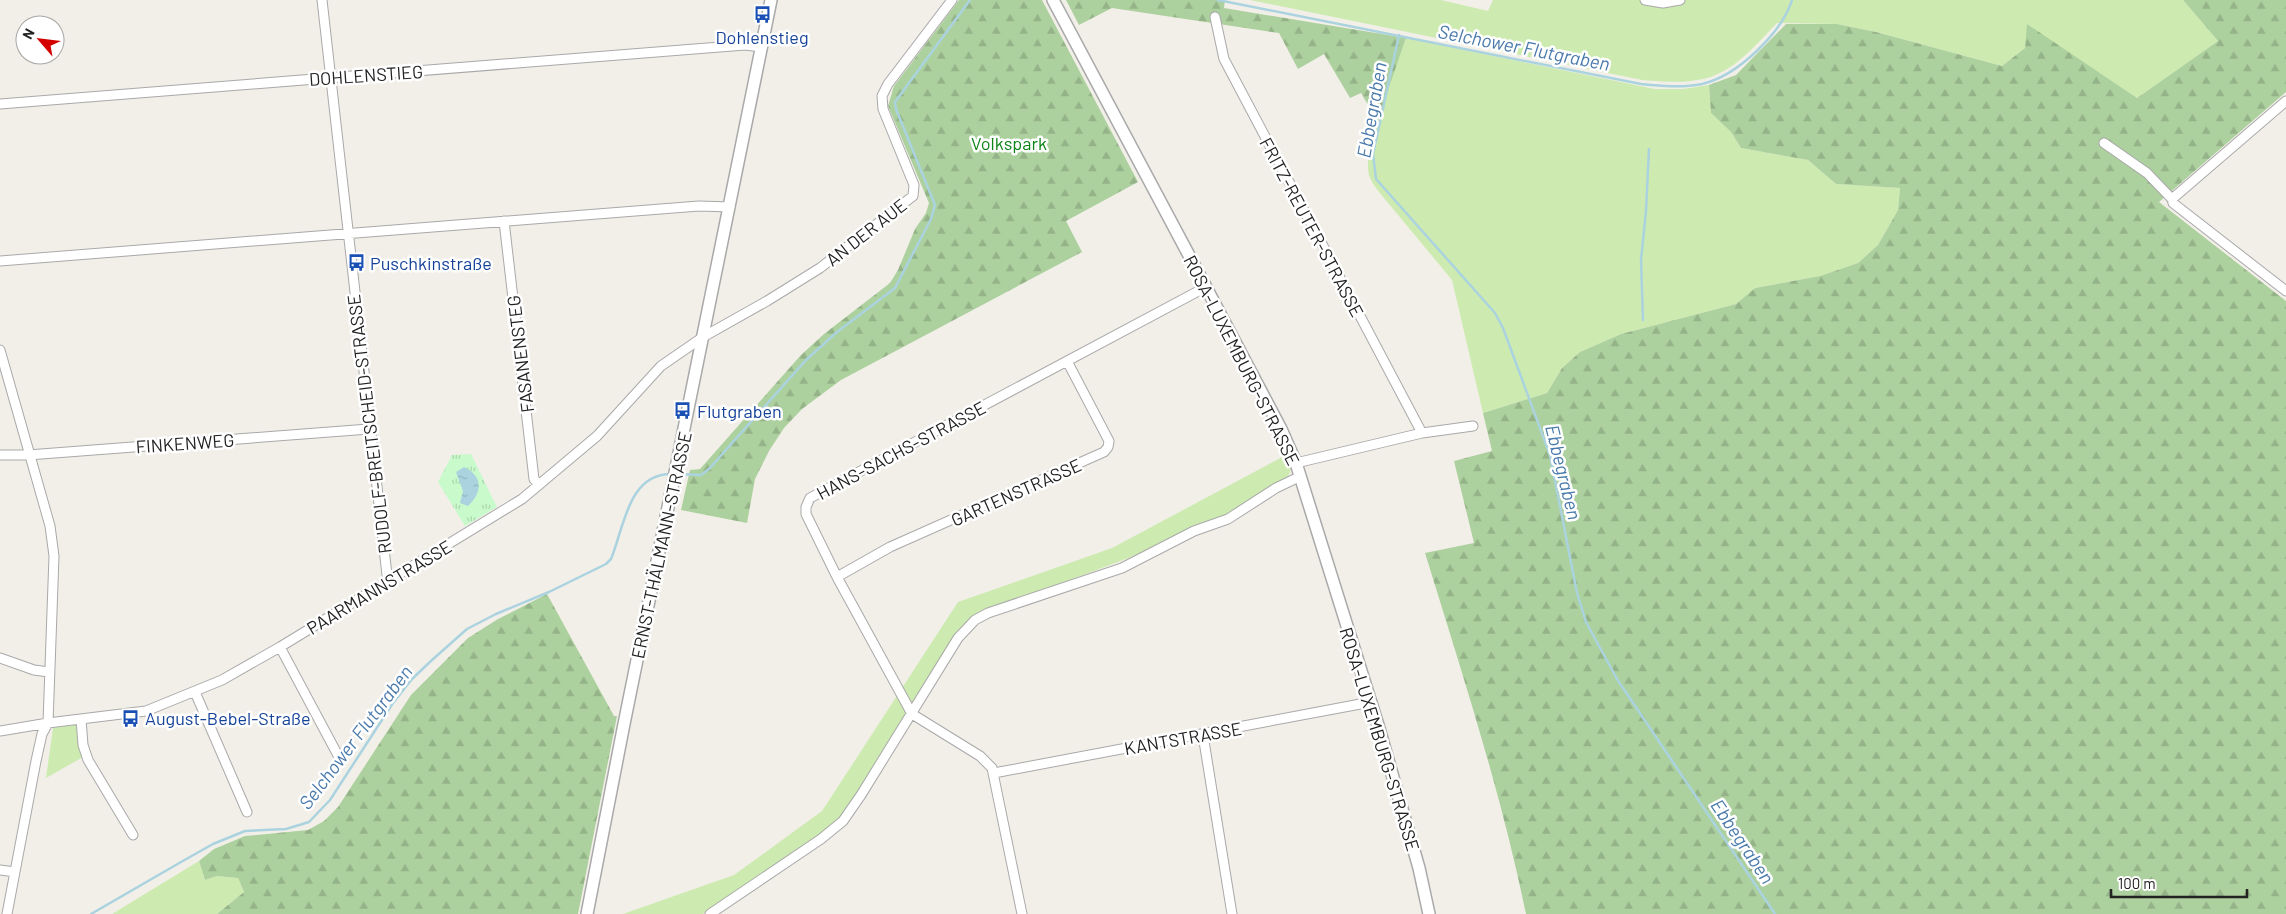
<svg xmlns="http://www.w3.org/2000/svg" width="2286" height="914" font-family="Barlow,sans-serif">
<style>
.grass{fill:#cdebb0}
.forest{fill:url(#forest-firs)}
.park{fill:url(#park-tufts)}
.water{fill:url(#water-ripples)}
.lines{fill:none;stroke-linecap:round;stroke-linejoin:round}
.stream{stroke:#aad3df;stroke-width:2.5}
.minor-casing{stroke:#a9a9a9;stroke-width:11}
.tertiary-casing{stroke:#a9a9a9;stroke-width:14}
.minor{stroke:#fff;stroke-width:9}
.tertiary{stroke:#fff;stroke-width:11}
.labels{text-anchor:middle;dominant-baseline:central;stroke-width:5;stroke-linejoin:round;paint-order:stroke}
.transit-label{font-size:18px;fill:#164399;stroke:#fff;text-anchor:start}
.street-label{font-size:18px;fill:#222;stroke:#fff}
.park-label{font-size:18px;fill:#0c8416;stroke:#fff}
.water-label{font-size:19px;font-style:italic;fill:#4a7aab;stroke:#fff}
</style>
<defs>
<pattern id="forest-firs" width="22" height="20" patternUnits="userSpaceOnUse" patternTransform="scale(1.25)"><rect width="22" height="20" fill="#add19e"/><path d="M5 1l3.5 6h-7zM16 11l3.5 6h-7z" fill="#95b388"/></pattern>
<pattern id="park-tufts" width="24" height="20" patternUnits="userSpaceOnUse" patternTransform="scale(1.25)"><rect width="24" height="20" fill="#c8facc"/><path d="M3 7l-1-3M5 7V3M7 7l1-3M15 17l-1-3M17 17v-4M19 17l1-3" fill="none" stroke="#acd6af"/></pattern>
<pattern id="water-ripples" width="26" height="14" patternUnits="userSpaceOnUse" patternTransform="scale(1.25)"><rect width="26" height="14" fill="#aad3df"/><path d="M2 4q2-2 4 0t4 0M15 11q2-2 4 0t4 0" fill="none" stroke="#92b5bf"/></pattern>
</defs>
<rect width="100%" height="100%" fill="#f2efe9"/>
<path class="grass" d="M1250,0h191l47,11 5,-11h690l35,41 -81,57 -109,-73 -3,23 -23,18 -126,-34 -39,-8 -60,-1c-49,52 -61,64 -135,57z
M1406,38l249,51h28l26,-4 2,28 20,19 10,16 67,12 28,24 64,4 -2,22 -20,35 -20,18 -38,13 -65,12 -19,16 -115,30 -41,18 -18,16 -15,25 -64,20 -31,-133 -73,-88c-6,-8 -11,-15 -11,-24 -2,-33 27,-97 38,-130z
M1288,454l4,12 -4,11 -52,34 -46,18 -48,24 -166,62 -123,187 -12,15 -18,16 -120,81h-80l111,-39 88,-64 136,-209 154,-54z
M76,723l7,34 -37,21 7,-50z
M199,861l6,19 12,-4 21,2 6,14 -27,22h-105z"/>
<path class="forest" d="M959,0h83l96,182 -72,39 16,31 -241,128 -39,29 -18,19 -15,23 -14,28 -8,44 -66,-13 9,-40 10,-1 101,-114 23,-21 66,-51 8,-13 17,-41 11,-16 3,-10 -41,-97 6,-20z
M1066,0h159l-1,8 182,30 -37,107 6,-28 -14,-24 -11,5 -26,-44 -26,15 -19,-36 -167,-25 -33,17z
M2183,0h103v92l-127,110 127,99v613h-760c-25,-122 -64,-241 -101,-361l49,-10 -20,-82 38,-10 -9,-38 64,-20 15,-25 18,-16 41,-18 115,-30 19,-16 65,-12 38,-13 20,-18 20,-35 2,-22 -64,-4 -28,-24 -67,-12 -10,-16 -20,-19 -2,-28 27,-10 50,-51h51l39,8 126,34 23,-18 2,-24 110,74 81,-57z
M547,594l67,122h3l-39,198h-361l27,-22 -6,-14 -21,-2 -12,4 -6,-19 15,-12 31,-13 63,-6 16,-9 14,-14 73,-112 57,-57 30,-19z"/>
<path class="park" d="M471,454l26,53 -32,19 -27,-44 14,-27z"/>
<path class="water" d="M464,467c19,9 19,25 4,39l-8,-3 3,-12 -7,-19z"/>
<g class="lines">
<path class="stream" d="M1218,0l423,84c20,2 41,4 61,0 35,-8 79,-50 90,-84
M1399,35l-26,119 3,25 119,134 8,15 47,127 27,138 9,29 31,57 158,235
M1643,320l-2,-60 5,-49 3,-62
M678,474l23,1 8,-6 97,-109 31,-28 58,-44 36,-69 4,-14 -39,-96 -1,-7 75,-102
M91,914l90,-52 32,-18 32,-13 41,-2 23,-7 21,-22 63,-97 19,-24 20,-19 35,-31 29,-15 53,-22 57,-28 5,-5c13,-31 17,-86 61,-85"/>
<defs>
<path id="minor" d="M322,0l65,575 2,5
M1645,0l18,3 17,-3
M1215,17l9,42 198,374
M0,104l745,-59 17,2
M2104,143l43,30 25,26 1,4 113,88
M2172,199l114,-98
M504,221l30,258 5,6
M0,261l699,-55 31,1
M0,350l50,176 4,30 -6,167 -6,11 -6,27 -29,153
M0,455h28l341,-26
M1296,463l126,-30 51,-7
M837,577l53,-30 214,-95 4,-5 1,-6 -42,-80
M280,647l61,114
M0,658l34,12 15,2
M195,692l52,120
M912,714l-75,-137 -31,-63v-7l4,-9 396,-211
M912,714l68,42 12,12 30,146
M81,719l2,26 5,15 45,75
M0,731l48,-8 98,-12 76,-31 58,-33 242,-148 75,-63 64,-70 42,-29 64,-36 53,-33 93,-72 1,-11 -31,-76 -1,-13 6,-12 64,-84
M1203,735l29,179
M994,773l377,-71
M0,870l15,2
M710,914l111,-75 22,-18 18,-26 97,-157 17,-18 13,-7 134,-45 72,-37 34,-12 48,-31 23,-11"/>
<path id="tertiary" d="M1053,0l155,291 73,138 15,34 82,262 41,143 10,46
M587,914l37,-190 147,-724"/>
</defs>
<use href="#minor" class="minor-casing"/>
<use href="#tertiary" class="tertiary-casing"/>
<use href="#minor" class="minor"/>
<use href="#tertiary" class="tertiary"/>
</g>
<defs>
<symbol id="bus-bare" viewBox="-9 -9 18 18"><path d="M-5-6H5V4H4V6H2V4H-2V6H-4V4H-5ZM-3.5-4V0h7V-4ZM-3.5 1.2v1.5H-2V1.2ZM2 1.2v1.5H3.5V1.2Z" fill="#1a4fb4" stroke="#fff" stroke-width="2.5" paint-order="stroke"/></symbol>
</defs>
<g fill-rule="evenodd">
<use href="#bus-bare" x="750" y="2" width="25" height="25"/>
<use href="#bus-bare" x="344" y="250" width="25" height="25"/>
<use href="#bus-bare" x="670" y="398" width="25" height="25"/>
<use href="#bus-bare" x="118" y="706" width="25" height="25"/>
</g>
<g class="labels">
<g class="transit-label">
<text x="762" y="37" text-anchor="middle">Dohlenstieg</text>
<text x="370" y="263">Puschkinstraße</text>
<text x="697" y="411">Flutgraben</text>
<text x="145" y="718">August-Bebel-Straße</text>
</g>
<g class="street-label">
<text transform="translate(366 75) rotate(-4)">DOHLENSTIEG</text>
<text transform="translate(1312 227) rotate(62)">FRITZ-REUTER-STRASSE</text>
<text transform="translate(866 232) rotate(-38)">AN DER AUE</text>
<text transform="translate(520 354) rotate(-97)">FASANENSTEG</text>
<text transform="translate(1242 360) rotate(63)">ROSA-LUXEMBURG-STRASSE</text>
<text transform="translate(369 424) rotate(-97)">RUDOLF-BREITSCHEID-STRASSE</text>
<text transform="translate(185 443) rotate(-4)">FINKENWEG</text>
<text transform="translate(901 450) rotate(-28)">HANS-SACHS-STRASSE</text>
<text transform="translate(1016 492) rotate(-24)">GARTENSTRASSE</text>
<text transform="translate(661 545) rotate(-78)">ERNST-THÄLMANN-STRASSE</text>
<text transform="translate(379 587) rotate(-31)">PAARMANNSTRASSE</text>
<text transform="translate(1183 738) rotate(-10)">KANTSTRASSE</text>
<text transform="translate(1380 739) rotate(73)">ROSA-LUXEMBURG-STRASSE</text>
</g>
<g class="park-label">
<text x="1009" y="143">Volkspark</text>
</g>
<g class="water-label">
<text transform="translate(1524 47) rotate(11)">Selchower Flutgraben</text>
<text transform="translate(1371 110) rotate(-80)">Ebbegraben</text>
<text transform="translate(1564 472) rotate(76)">Ebbegraben</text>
<text transform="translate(355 737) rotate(-53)">Selchower Flutgraben</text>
<text transform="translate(1743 841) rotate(56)">Ebbegraben</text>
</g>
</g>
<g transform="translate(40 40) rotate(298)"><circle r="24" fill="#ffffff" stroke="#a7a7a7"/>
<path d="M0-4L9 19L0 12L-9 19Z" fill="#d40000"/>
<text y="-8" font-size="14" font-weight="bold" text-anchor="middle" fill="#222222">N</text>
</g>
<path d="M2111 889v8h136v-8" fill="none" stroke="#222222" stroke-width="2.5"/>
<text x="2118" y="889" font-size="15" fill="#222222" stroke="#ffffff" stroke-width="4" paint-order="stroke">100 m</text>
</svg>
